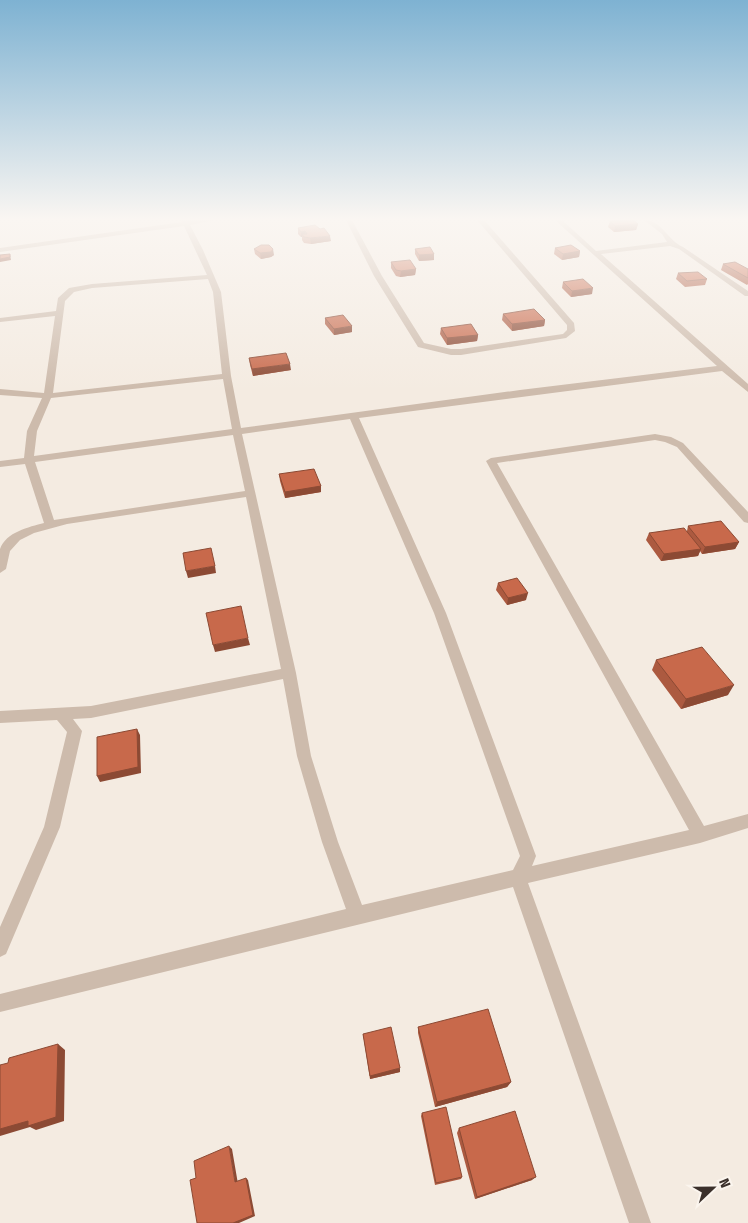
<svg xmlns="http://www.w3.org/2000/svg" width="748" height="1223" font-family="'Fira Sans Condensed',sans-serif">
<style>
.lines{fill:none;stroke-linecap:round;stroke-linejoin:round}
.minor{fill:#cdbbac;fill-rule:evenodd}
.wall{fill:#ac5a40}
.shaded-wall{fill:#8c4a34}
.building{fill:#c8694b;stroke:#8c4a34}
</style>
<rect width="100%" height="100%" fill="#f4ebe1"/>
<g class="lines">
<path class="minor" d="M181,220h34l-25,5 13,25 18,42 10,84 10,52 279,-38 197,-24 -162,-146h7l34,31 71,-9 -5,-8 -18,-14c18,0 24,21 39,27l65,44v5h-3l-66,-47 -9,-3 -69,8 147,130v8l-26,-21 -363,47 87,195 90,243 -4,10 157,-36 -203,-369 5,-3 164,-24 16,3 12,6 65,69v11l-4,-1 -67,-75 -12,-5 -10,-2 -158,23 207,363 44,-12v14l-48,15 -172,40 123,340h-22l-116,-336 -513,125v-18l346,-85 -24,-67 -25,-86 -14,-77 -192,39 -18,1 9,12 -22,96 -54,127 -6,3v-30l44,-100 23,-95 -10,-12 -57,3v-12l91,-5 190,-37 -35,-172 -179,27 -33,9 -14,7 -10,11 -4,18 -6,4c0,-7 0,-18 0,-24 6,-17 29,-22 44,-26l-19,-59 -25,3v-6l24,-3 3,-27 15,-33 -42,-3v-6l44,4 11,-77 -55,6v-4l56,-7 2,-13 11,-10 23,-4 115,-9 -23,-49 -184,26v-4l182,-26zM208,279l5,13 9,82 -169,19 12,-92 9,-9 18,-4zM223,379l9,50 -198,27 3,-25 14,-33zM350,419l84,194 86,243 -7,14 -151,35 -24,-63 -27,-86 -15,-83 -54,-239zM233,435l12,56 -191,29 -19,-58z
M346,220h6l30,56 42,67 27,6h10l102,-15 4,-4v-5l-90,-105h7l90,103 1,8 -9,7 -105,17h-10l-33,-8 -44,-71z"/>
</g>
<path class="wall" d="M610,221l28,3 -2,6 -22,2 -6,-5z
M298,228l33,13 -20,3 -7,-1 -2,-3v-3h-1l-3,-3z
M555,248l25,3 -1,6 -17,3 -8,-6z
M254,249l20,6 -3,2 -10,2 -6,-5z
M415,249l19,5v6l-15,1 -4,-7z
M391,262l25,7 -1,6 -15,2 -4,-1 -5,-8z
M723,264l25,5v15l-1,1 -26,-15z
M678,273l29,6 -2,6 -20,2 -9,-8z
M563,282l29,12 -21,3 -9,-9z
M503,314l42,6 -1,6 -32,5 -10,-11z
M325,318l27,14 -18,3 -9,-11z
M441,328l37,7 -1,6 -30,4 -7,-11z
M249,358l42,12 -38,6 -3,-11z
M279,474l42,12v6l-36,6 -5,-17z
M688,526l51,16 -4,7 -33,5 -2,-3 -2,5 -37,5 -15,-21 3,-7 38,-2z
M498,583l28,17 -19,5 -11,-15z
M656,660l72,35 -47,14 -29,-39z
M418,1027l93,55 -4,5 -72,20 -17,-74z
M363,1034l37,38 -30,7z
M422,1113l40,64 -1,2 -26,6 -14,-69z
M459,1128l73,52 -57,19 -18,-66z"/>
<path class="shaded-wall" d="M638,224l-2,6 -22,2 1,-6z
M305,231v6l-3,-3v3h-1v-5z
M330,236l1,5 -20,3 -1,-6z
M273,249l1,6 -3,2 -10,2 -1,-6z
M580,251l-1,6 -17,3 1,-6z
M10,254l1,6 -11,2v-3z
M434,254v6l-15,1v-6z
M416,269l-1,6 -15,2 1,-6z
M593,288l-1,6 -21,3 1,-6z
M545,320l-1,6 -32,5v-7z
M352,326v6l-18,3v-6z
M478,335l-1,6 -30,4v-7z
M290,364l1,6 -38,6 -1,-7z
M321,486v6l-36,6v-6z
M739,542l-4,7 -33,5 3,-7z
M701,549l-3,7 -37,5 3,-7z
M215,566l1,7 -28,5 -2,-7z
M528,593l-2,7 -19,5 1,-7z
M248,638l2,7 -35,7 -2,-7z
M734,685l-6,10 -47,14 5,-10z
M137,729l3,6 1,38 -41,9 -3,-6z
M58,1044l7,6 -1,71 -28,9 -6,-3 -30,9v-7z
M400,1068v4l-30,7v-3z
M511,1082l-4,5 -72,20 2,-5z
M229,1146l3,3 6,35 -3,-2z
M536,1177l-4,3 -57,19 2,-2z
M246,1178l2,2 7,36 -16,7h-6z"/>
<path class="building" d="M625,220h8l5,4 -23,2 -5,-5z
M315,225l5,4 4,-1 6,8 -20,2 -6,-1 -2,-3h5l-2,-3 -4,1 -3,-4z
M261,245h8l4,4 -2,3 -11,1 -6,-4z
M571,245l9,6 -17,3 -8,-6z
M430,247l4,7 -15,1 -4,-6z
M10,254v3l-10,2v-4z
M410,260l6,9 -15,2 -5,-1 -5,-8z
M735,262l13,7v9l-25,-14z
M698,272l9,7 -20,2 -9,-8z
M583,279l10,9 -21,3 -9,-9z
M534,309l11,11 -33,4 -9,-10z
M343,315l9,11 -18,3 -9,-11z
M471,324l7,11 -31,3 -6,-10z
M286,353l4,11 -38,5 -3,-11z
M314,469l7,17 -36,6 -6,-18z
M721,521l18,21 -34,5 -17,-21z
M684,528l17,21 -37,5 -15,-21z
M211,548l4,18 -29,5 -3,-18z
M517,578l11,15 -20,5 -10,-15z
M241,606l7,32 -35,7 -7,-32z
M702,647l32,38 -48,14 -30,-39z
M137,729l1,38 -41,9v-39z
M488,1009l23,73 -74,20 -19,-75z
M391,1027l9,41 -30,8 -7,-42z
M58,1044l-2,73 -28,9v-5l-28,8v-64l8,-2 1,-5z
M446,1107l16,70 -26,6 -14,-70z
M515,1111l21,66 -59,20 -18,-69z
M229,1146l6,36 11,-4 7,37 -20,8h-36l-7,-43 6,-2 -2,-17z"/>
<linearGradient id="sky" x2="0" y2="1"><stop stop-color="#7eb2d2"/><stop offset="0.56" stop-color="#faf6f2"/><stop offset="1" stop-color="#faf6f2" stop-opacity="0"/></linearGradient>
<rect width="748" height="391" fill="url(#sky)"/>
<g transform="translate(713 1188) rotate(68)" stroke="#fbf5ee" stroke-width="4" paint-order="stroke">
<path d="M0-4L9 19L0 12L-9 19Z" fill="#3b302b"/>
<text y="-8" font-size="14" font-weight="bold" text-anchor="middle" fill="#3b302b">N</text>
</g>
</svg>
